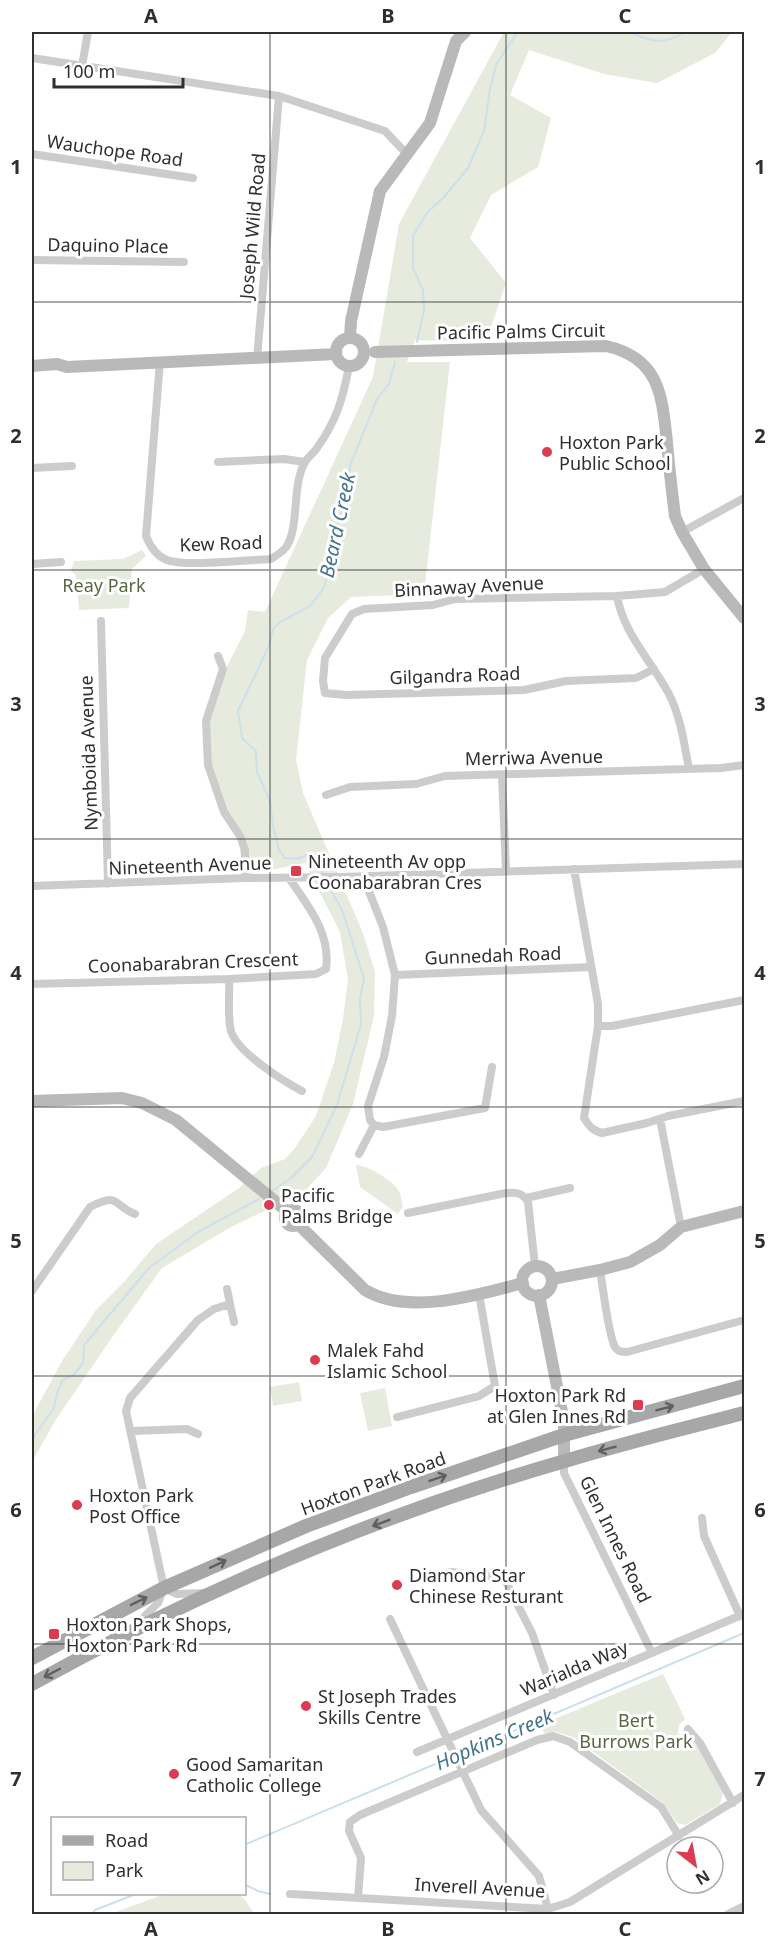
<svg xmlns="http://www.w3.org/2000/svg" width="776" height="1946" font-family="'Noto Sans',sans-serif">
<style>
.green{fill:#e6ebde}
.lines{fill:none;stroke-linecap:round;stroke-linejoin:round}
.stream{stroke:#cbe0ea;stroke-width:2}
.street{stroke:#ccc;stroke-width:8}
.secondary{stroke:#b9b9b9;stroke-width:12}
.primary{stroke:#a7a7a7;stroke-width:14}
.oneway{stroke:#5f5f5f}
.grid{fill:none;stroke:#2f2f2f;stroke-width:1.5;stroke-opacity:0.55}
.poi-dot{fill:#db3c51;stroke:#fff;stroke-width:2}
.labels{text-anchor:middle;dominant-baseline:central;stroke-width:6;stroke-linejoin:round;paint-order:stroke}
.street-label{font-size:18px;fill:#2f2f2f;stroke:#fff}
.poi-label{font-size:18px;fill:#2f2f2f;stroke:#fff;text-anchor:start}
.park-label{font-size:18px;fill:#55683f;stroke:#fff}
.water-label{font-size:20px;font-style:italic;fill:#42748d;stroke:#fff}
.neatline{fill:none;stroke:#2f2f2f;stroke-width:2}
.grid-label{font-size:20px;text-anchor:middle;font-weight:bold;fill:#2f2f2f}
</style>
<rect width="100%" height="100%" fill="#fff"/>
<path class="green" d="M504,32h228l-17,21 -58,30 -53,-9 -75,-24 -19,45 41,23 -13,49 -47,28 -21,43 36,45 -19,56 -31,2 -41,-1 -8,22h43l-26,232 -73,3 -23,21 -21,42 -11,100 7,33 60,140 12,39 -1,44 -21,88 -27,64 -22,24 -73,35 -69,41 -47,65 -60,88 -23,41v-38l3,-13 27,-50 34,-51 29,-29 31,-37 83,-56 22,-20 24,-9 10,-11 21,-32 18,-53 9,-44 5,-39 -8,-48 -35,-69 -55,11 -9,-17 -2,-14 -23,-43 -10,-70 14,-50 25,-49 3,-21 17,2 108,-235 26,-153z
M142,550l4,6 -14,13 -3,39 -50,2 -3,-35 -5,-4 3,-10 49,-2z
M356,1165c13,1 36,15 43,26 2,4 3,11 4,15l-5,8 -38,-27z
M299,1382l3,19 -29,5 -3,-19z
M385,1388l7,38 -24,5 -8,-38z
M663,1674l22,45 -6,6 -1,8c5,7 14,7 19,13 11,13 18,32 26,47l-3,11 -35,21 -8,-2 -15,-21 -89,-65 -17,-5 -12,1 -4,-8z
M165,1894h74l7,7 8,13h-144z"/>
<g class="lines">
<path class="stream" d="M630,32c21,10 35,13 55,0
M417,342l7,-32 -1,-20 -10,-22v-32l14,-23 17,-16 24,-29 16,-37 6,-43 7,-25 21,-31
M323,873l-13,-19 -13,5 -12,-1 -6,-8 -6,-24 -3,-25 -13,-29 -1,-21 -14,-13 -4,-27 30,-63 5,-19 7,-7 30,-16 13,-17 6,-17 1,-26 17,-50 3,-30 27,-67 12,-15 6,-22
M272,1191l18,-12 22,-22 25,-52 24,-81 -1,-25 4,-21 -22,-68 -14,-25
M32,1439l22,-31 3,-15 5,-12 12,-7 9,-11 1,-18 65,-77 49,-36 61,-33
M457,1755l287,-122
M244,1845l208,-88
M244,1884l14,7 12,3
M92,1914l3,-4 41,-16
M161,1914h4"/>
<path class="street" d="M32,58l247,38 106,35 21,22
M82,66l6,-34
M32,154l161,24
M32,260l152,2
M257,359l22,-263
M160,361l-14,175c4,10 10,20 21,24 18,7 81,0 104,-1 6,-4 14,-8 17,-15 11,-21 4,-59 17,-82 3,-5 9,-9 12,-14 20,-28 26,-50 32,-82
M218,462l66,-3 21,3
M32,468l40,-2
M682,532l62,-34
M32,564l29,-2
M617,596c7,39 34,64 52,98 12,24 15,49 20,75
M101,621l7,263
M218,656l5,13 -17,52 2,44 16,47 16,24 5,14v28
M654,669l-18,9 -70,3 -42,9 -178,5 -21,-2 -2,-12 2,-23 27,-44 12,-5 69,-4 22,-6 162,-3 48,-4 39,-23
M502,775l4,96
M326,795l24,-8 66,-3 29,-8 276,-8 23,-3
M574,869l24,135v22l-14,92c5,8 9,13 18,15l45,-10 21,-7 76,-15
M363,876l20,51 12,48 -3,41 -8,41 -16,49 2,14 4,5 9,2 102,-19 7,-41
M32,886l213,-8 95,-1 404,-13
M395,975l196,-8
M229,979c1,16 -2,36 2,52 6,21 52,50 71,60
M32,984l197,-5 87,-5 10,-5c5,-36 -18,-63 -37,-91
M598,1026h14l132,-26
M660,1119l21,108
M359,1154l15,-29
M526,1198l44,-10
M408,1213l93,-19c11,-2 21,-3 27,8l7,64
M600,1270c3,17 8,64 15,77 3,5 7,5 12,5l117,-32
M32,1291l58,-84c30,-16 23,-1 45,7
M230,1304l4,18
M397,1417l82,-21 16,-10 -16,-92
M132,1431l55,-2 11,5
M564,1461v12l88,180
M702,1518l2,18 36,80
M430,1579l21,-7 53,6 28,55 22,62
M164,1588l13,6 27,-1
M390,1619l91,191 58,66 9,33
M136,1625l22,-22 6,-15 -38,-177 4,-13 68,-78 16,-11 16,-5 -3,-15
M688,1729l12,14 33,60
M417,1752l327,-138
M290,1894l258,15 22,-7 174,-107
M358,1898l3,-40 -12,-27 1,-9 10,-7 177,-75 16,-4 17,6 91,65 18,29
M728,1914l16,-8"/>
<path class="secondary" d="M350,337l1,-16 29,-130 50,-68 26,-82 9,-9
M336 352a14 14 0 1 1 28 0a14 14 0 1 1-28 0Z
M375,352l231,-6c54,12 56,50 61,96 2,25 5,50 8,74l7,16 22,37 40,49
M32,366l25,-2 10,3 269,-13
M32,1101l90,-3 20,5 34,17 112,92
M285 1218a8 8 0 1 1 16 0a8 8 0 1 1-16 0Z
M298,1224l67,66c43,26 112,5 158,-7
M522 1281a15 15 0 1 1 30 0a15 15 0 1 1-30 0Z
M552,1279l48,-9 30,-8 30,-17 21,-18 63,-16
M539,1295l25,127v39"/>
<path class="primary" d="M32,1658l132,-70 142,-62 105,-39 153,-52 180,-49
M32,1684c168,-93 348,-170 533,-223 59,-18 120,-33 179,-48"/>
</g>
<defs><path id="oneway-shaft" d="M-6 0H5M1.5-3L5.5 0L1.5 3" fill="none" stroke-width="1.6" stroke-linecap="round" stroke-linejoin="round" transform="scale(1.5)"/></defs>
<g class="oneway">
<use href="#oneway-shaft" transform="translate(665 1408) rotate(-15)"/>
<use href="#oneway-shaft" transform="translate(607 1449) rotate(165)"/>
<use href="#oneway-shaft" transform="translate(438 1478) rotate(-19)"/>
<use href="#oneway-shaft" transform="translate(381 1523) rotate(159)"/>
<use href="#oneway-shaft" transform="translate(218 1564) rotate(-25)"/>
<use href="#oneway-shaft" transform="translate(139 1601) rotate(-26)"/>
<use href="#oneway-shaft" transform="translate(52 1673) rotate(152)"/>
</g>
<path class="grid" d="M270,32v1882M506,32v1882M32,302h712M32,570h712M32,839h712M32,1107h712M32,1376h712M32,1644h712"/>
<g class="poi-dot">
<circle cx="547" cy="452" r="6"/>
<rect x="290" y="865" width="12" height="12" rx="3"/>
<circle cx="269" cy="1205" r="6"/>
<circle cx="315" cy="1360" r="6"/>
<rect x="632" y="1399" width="12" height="12" rx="3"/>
<circle cx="77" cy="1505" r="6"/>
<circle cx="397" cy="1585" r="6"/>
<rect x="48" y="1628" width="12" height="12" rx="3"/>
<circle cx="306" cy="1706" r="6"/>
<circle cx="174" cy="1774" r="6"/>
</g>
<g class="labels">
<g class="street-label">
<text transform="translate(115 150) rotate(8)">Wauchope Road</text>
<text transform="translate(252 226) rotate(-85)">Joseph Wild Road</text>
<text transform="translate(108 245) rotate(1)">Daquino Place</text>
<text transform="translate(521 331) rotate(-1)">Pacific Palms Circuit</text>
<text transform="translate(221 543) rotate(-2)">Kew Road</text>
<text transform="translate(469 586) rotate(-3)">Binnaway Avenue</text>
<text transform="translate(455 675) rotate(-2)">Gilgandra Road</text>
<text transform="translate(88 753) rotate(-92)">Nymboida Avenue</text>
<text transform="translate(534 757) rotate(-1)">Merriwa Avenue</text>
<text transform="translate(190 865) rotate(-2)">Nineteenth Avenue</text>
<text transform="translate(493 955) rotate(-2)">Gunnedah Road</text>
<text transform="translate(193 962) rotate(-2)">Coonabarabran Crescent</text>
<text transform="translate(373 1483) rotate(-20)">Hoxton Park Road</text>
<text transform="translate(616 1539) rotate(64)">Glen Innes Road</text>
<text transform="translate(574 1668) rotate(-23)">Warialda Way</text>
<text transform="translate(480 1887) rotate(3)">Inverell Avenue</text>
</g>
<g class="poi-label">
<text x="559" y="442">Hoxton Park<tspan x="559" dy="21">Public School</tspan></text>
<text x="308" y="861">Nineteenth Av opp<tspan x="308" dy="21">Coonabarabran Cres</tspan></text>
<text x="281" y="1195">Pacific<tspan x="281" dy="21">Palms Bridge</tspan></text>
<text x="327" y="1350">Malek Fahd<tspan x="327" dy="21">Islamic School</tspan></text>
<text x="626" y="1395" text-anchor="end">Hoxton Park Rd<tspan x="626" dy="21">at Glen Innes Rd</tspan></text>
<text x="89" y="1495">Hoxton Park<tspan x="89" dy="21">Post Office</tspan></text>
<text x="409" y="1575">Diamond Star<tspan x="409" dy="21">Chinese Resturant</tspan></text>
<text x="66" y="1624">Hoxton Park Shops,<tspan x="66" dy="21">Hoxton Park Rd</tspan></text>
<text x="318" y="1696">St Joseph Trades<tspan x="318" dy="21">Skills Centre</tspan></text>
<text x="186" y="1764">Good Samaritan<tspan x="186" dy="21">Catholic College</tspan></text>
</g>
<g class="park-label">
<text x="104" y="585">Reay Park</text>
<text x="636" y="1720">Bert<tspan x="636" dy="21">Burrows Park</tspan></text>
</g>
<g class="water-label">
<text transform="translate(337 525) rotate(-78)">Beard Creek</text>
<text transform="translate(494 1739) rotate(-23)">Hopkins Creek</text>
</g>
</g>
<rect width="776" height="1946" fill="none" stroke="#ffffff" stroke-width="66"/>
<rect x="51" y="1817" width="195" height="78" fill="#ffffff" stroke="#acacac" stroke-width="1.5"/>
<rect x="63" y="1836" width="30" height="9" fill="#a7a7a7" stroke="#acacac" stroke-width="1.5"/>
<text x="105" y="1847" font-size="18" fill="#2f2f2f">Road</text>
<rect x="63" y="1862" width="30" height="18" fill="#e6ebde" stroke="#acacac" stroke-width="1.5"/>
<text x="105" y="1877" font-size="18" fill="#2f2f2f">Park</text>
<g transform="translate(695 1865) rotate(149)"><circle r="28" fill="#ffffff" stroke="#acacac" stroke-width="1.5"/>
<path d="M0-4.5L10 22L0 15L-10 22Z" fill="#db3c51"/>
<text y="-9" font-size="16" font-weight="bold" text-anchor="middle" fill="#2f2f2f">N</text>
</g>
<path d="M54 78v9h129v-9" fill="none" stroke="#2f2f2f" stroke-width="3"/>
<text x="63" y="78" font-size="18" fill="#2f2f2f" stroke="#ffffff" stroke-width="4.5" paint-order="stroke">100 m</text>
<rect x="33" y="33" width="710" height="1880" class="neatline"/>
<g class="grid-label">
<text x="151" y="23">A</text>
<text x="388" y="23">B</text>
<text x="625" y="23">C</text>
<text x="16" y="174">1</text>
<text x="760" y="174">1</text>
<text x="16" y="443">2</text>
<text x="760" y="443">2</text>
<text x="16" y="711">3</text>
<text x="760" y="711">3</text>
<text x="16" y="980">4</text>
<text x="760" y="980">4</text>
<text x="16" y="1248">5</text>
<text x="760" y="1248">5</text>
<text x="16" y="1517">6</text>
<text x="760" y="1517">6</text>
<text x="16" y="1786">7</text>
<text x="760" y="1786">7</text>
<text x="151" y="1936">A</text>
<text x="388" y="1936">B</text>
<text x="625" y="1936">C</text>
</g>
</svg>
